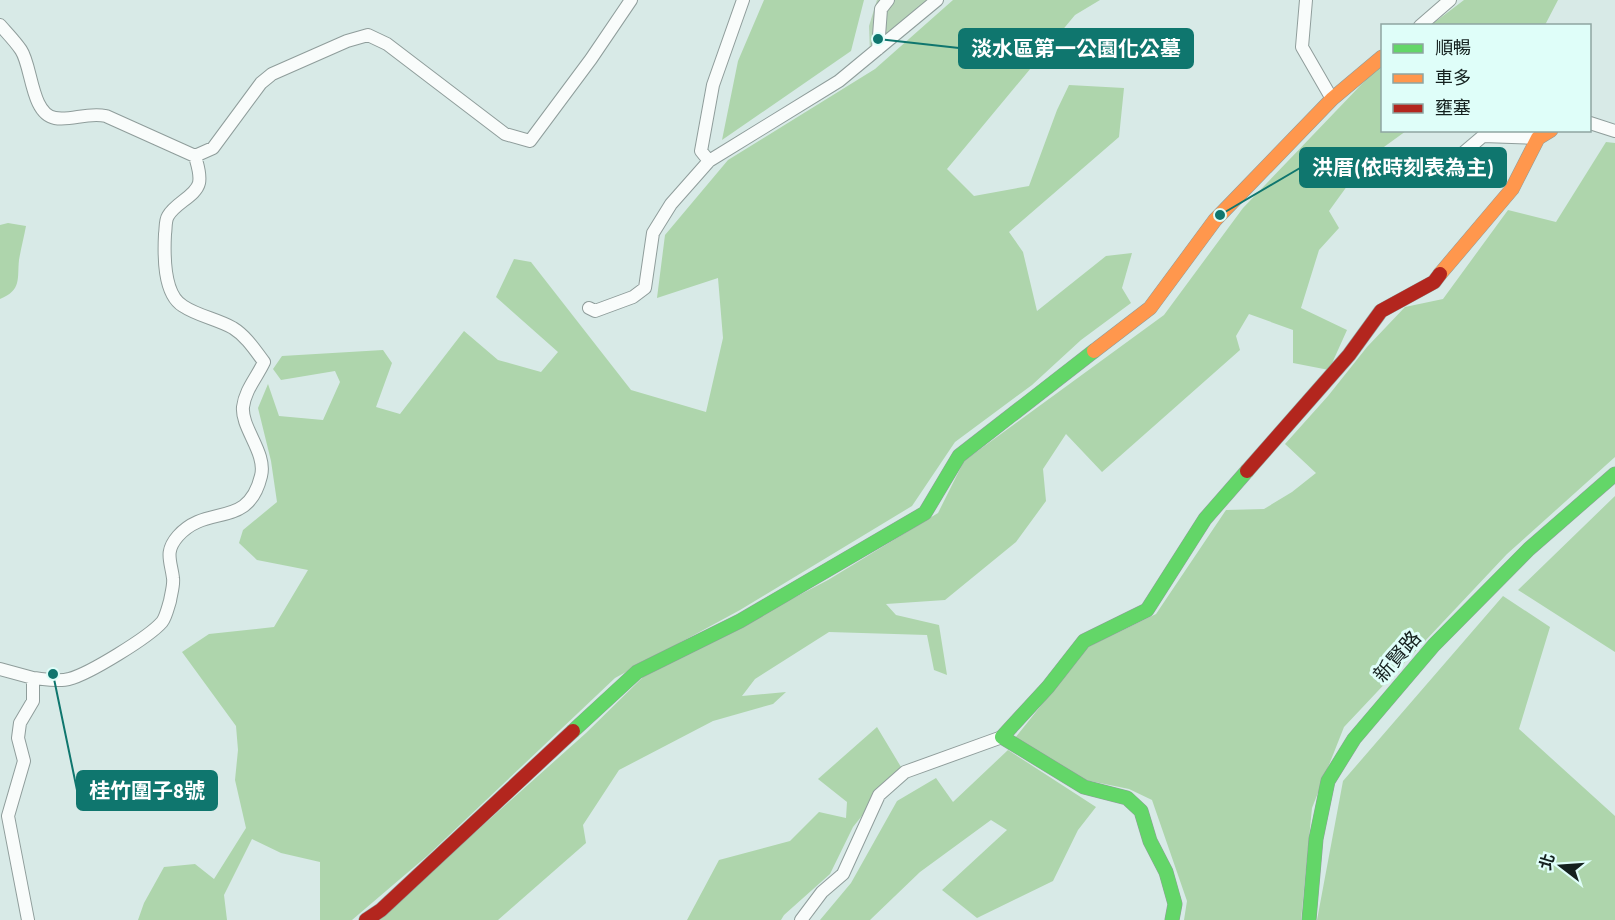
<svg xmlns="http://www.w3.org/2000/svg" width="1615" height="920" font-family="'Source Sans 3','Noto Sans TC',sans-serif">
<style>
.green{fill:#b7d5b8}
.forest{fill:#aed5ac}
.lines{fill:none;stroke-linecap:round;stroke-linejoin:round}
.street-casing{stroke:#8f9d9b;stroke-width:14}
.fast-casing{stroke:#8f9d9b;stroke-width:15}
.slow-casing{stroke:#8f9d9b;stroke-width:15}
.jam-casing{stroke:#8f9d9b;stroke-width:15}
.street{stroke:#f9fcfb;stroke-width:12}
.fast{stroke:#63d668;stroke-width:14}
.slow{stroke:#ff974d;stroke-width:14}
.jam{stroke:#b3261e;stroke-width:14}
.labels{text-anchor:middle;dominant-baseline:central;stroke-width:6;stroke-linejoin:round;paint-order:stroke}
.street-label{font-size:20px;fill:#14201e;stroke:#dffef9}
.leader{fill:none;stroke:#0f766e;stroke-width:2}
.callout-dot{fill:#0f766e;stroke:#dffef9;stroke-width:2}
.callout{fill:#0f766e;stroke:#0f766e;stroke-width:2}
.callout-label{font-size:21px;text-anchor:middle;font-weight:bold;fill:#fff}
</style>
<rect width="100%" height="100%" fill="#d8eae7"/>
<path class="green" d="M877,0h54l-61,53 -1,-27z"/>
<path class="forest" d="M764,0h100l-13,51 -129,89 16,-79z
M953,0h147l-25,15 -128,154 27,27 55,-10 28,-76 12,-25 55,3 -5,49 -110,95 14,20 14,59 69,-55 26,-3 -10,35 9,15 -50,37 -49,45 -77,57 -43,64 -172,104 -125,68 -188,178 -75,64h-32v-58l-39,-9 -29,-14 -28,56 3,25h-89l6,-17 20,-36 31,-3 19,15 32,-51 -11,-48 3,-30 -2,-24 -54,-74 27,-18 65,-7 34,-57 -51,-10 -18,-17 4,-13 34,-28 -6,-41 -13,-53 10,-24 11,32 44,4 17,-38 -5,-11 -54,9 -8,-11 9,-13 101,-6 9,13 -16,44 24,7 64,-83 34,29 43,12 17,-20 -62,-55 18,-38 17,3 100,128 75,22 17,-74 -5,-60 -61,20 8,-63 63,-75 147,-91z
M1464,0h94l-13,25h-114z
M1382,63v67l24,1 -40,29 -37,51 10,17 -20,22 -18,58 46,22 -18,40 -36,-7v-33l-44,-16 -13,22 4,14 -138,122 -36,-38 -23,35 3,32 -30,41 -71,58 -59,4 10,11 43,10 8,50 -13,-5 -7,-35 -98,-3 -74,47 -13,17 44,-4 -13,12 -60,17 -94,49 -36,55 3,18 -88,77h-121l209,-187 57,-56 185,-97 110,-67 26,-52 200,-146 79,-107z
M1606,142l9,1v314l-108,97 -163,173 -32,81 -11,112h-117l3,-19 -35,-101 -23,-11 -44,-9 -70,-42 73,-91 68,-33 70,-104 38,-1 28,-17 24,-19 -31,-29 43,-48 39,-49 38,-40 38,-8 65,-89 48,12z
M8,223l18,3c-2,11 -5,22 -7,34 -2,19 3,30 -19,39v-74z
M1615,496v156l-97,-62z
M1503,596l47,31 -31,102 96,87v104h-298l26,-139z
M877,727l24,40 -48,60 -23,47 -46,41 -3,5h-94l32,-60 71,-19 29,-29 27,6 1,-16 -29,-23z
M1008,750l88,57 -18,23 -25,51 -76,37 -35,-28 65,-60 -16,-10 -71,52 -50,48h-50l31,-37 46,-82 39,-23 17,24z"/>
<g class="lines">
<defs>
<path id="street" d="M1306,0l-4,47 30,52
M0,25c7,8 15,16 21,25 11,16 10,64 34,68 16,3 32,-6 51,-2l89,40 18,-8 48,-65 11,-9 75,-33 21,-6 19,9 118,90 25,7 61,-82 40,-59
M1420,26l30,-26
M878,49l3,-40 7,-9
M1590,123l25,8
M709,161l130,-80 98,-81
M1420,177l23,-7 40,-34 55,2
M589,308l6,3 38,-14 12,-9 8,-55 18,-29 38,-43 -8,-10 12,-66 30,-85
M0,669l33,9v23l-13,22 -2,15 6,23 -16,55 20,104
M33,678c11,1 26,4 36,1 20,-5 80,-42 93,-57 4,-5 6,-15 8,-21 1,-7 4,-16 3,-23 -2,-17 -9,-26 5,-42 29,-33 70,-6 83,-60 6,-23 -20,-48 -18,-69 2,-17 14,-30 21,-45 -9,-12 -18,-26 -31,-34 -16,-9 -35,-12 -50,-22 -20,-12 -19,-52 -18,-72 1,-6 0,-13 3,-18 7,-13 28,-20 31,-33 2,-9 -2,-19 -4,-27
M801,920l21,-28 21,-18 36,-79 26,-23 97,-35"/>
<path id="fast" d="M573,731l64,-59 103,-51 185,-108 34,-57 135,-105
M1172,920l3,-16 -9,-32 -16,-31 -9,-30 -14,-13 -43,-11 -82,-50 46,-50 36,-46 63,-31 58,-91 42,-48
M1309,920l7,-81 12,-58 26,-42 80,-94 95,-96 86,-75"/>
<path id="slow" d="M1440,274l72,-85 26,-51 13,-8
M1094,351l56,-43 65,-88 117,-121 50,-42"/>
<path id="jam" d="M1247,471l102,-116 32,-44 53,-29 6,-8
M366,920l15,-10 192,-179"/>
</defs>
<use href="#street" class="street-casing"/>
<use href="#fast" class="fast-casing"/>
<use href="#slow" class="slow-casing"/>
<use href="#jam" class="jam-casing"/>
<use href="#street" class="street"/>
<use href="#fast" class="fast"/>
<use href="#slow" class="slow"/>
<use href="#jam" class="jam"/>
</g>
<g class="labels">
<g class="street-label">
<text transform="translate(1398 657) rotate(-49)">新賢路</text>
</g>
</g>
<path class="leader" d="M878 39L959 48M1220 215L1300 168M53 674L77 790"/>
<g class="callout-dot">
<circle cx="878" cy="39" r="6"/>
<circle cx="1220" cy="215" r="6"/>
<circle cx="53" cy="674" r="6"/>
</g>
<g class="callout">
<rect x="959" y="29" width="234" height="39" rx="6"/>
<rect x="1300" y="148" width="206" height="39" rx="6"/>
<rect x="77" y="771" width="140" height="39" rx="6"/>
</g>
<g class="callout-label">
<text x="1076" y="56">淡水區第一公園化公墓</text>
<text x="1403" y="175">洪厝(依時刻表為主)</text>
<text x="147" y="798">桂竹圍子8號</text>
</g>
<rect x="1381" y="24" width="210" height="108" fill="#dffef9" stroke="#8ea5a1" stroke-width="1.5"/>
<rect x="1393" y="44" width="30" height="9" fill="#63d668" stroke="#8ea5a1" stroke-width="1.5"/>
<text x="1435" y="54" font-size="18" fill="#14201e">順暢</text>
<rect x="1393" y="74" width="30" height="9" fill="#ff974d" stroke="#8ea5a1" stroke-width="1.5"/>
<text x="1435" y="84" font-size="18" fill="#14201e">車多</text>
<rect x="1393" y="104" width="30" height="9" fill="#b3261e" stroke="#8ea5a1" stroke-width="1.5"/>
<text x="1435" y="114" font-size="18" fill="#14201e">壅塞</text>
<g transform="translate(1561 866) rotate(287)" stroke="#dffef9" stroke-width="4.5" paint-order="stroke">
<path d="M0-4.5L10 22L0 15L-10 22Z" fill="#14201e"/>
<text y="-9" font-size="16" font-weight="bold" text-anchor="middle" fill="#14201e">北</text>
</g>
</svg>
